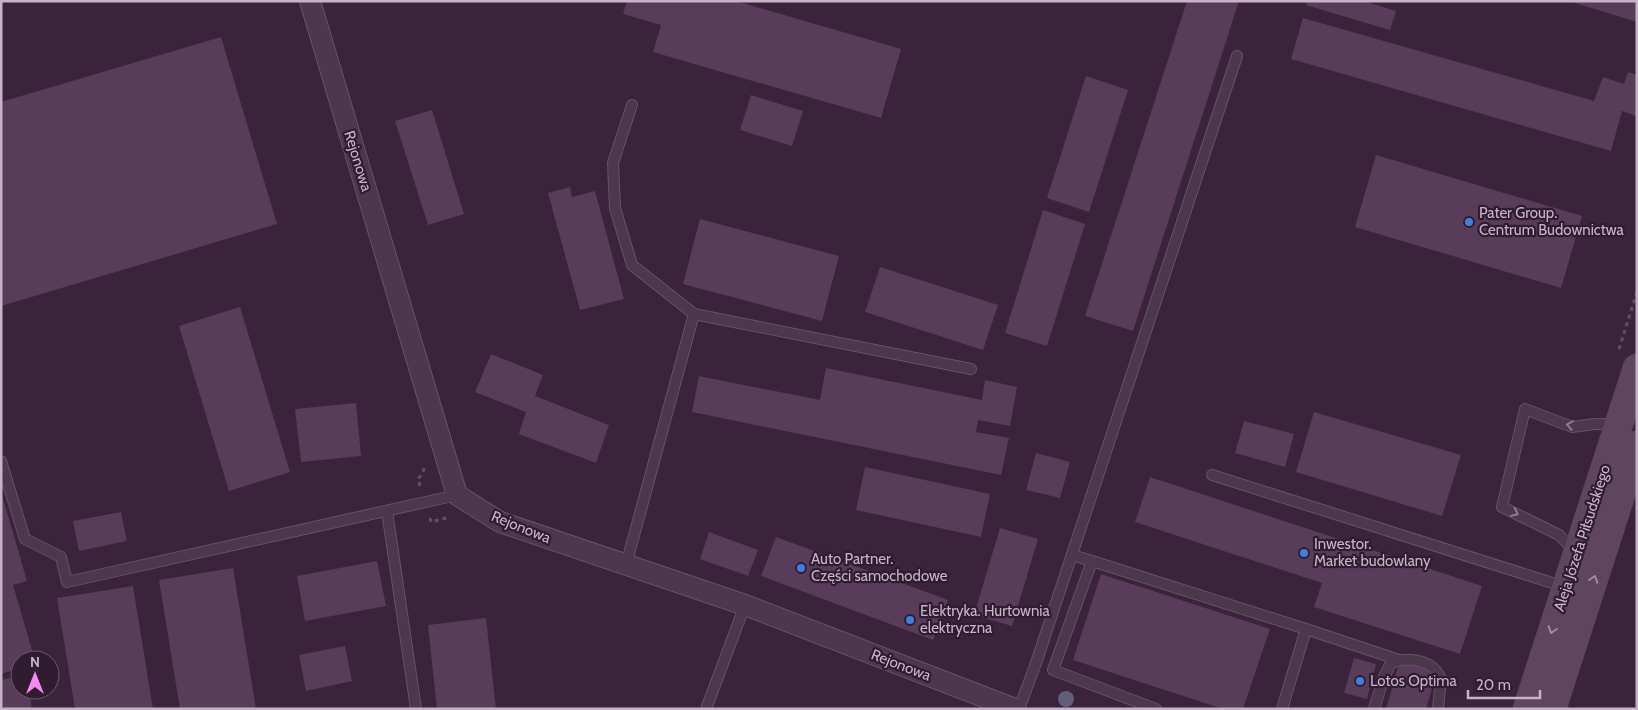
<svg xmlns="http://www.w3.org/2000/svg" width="1638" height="710" font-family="Cabin,sans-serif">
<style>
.building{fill:#593c59}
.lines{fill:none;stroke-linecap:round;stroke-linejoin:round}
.lane-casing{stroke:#665267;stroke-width:12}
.street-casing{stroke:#665267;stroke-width:22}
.secondary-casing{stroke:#544055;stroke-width:29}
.path{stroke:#5d5167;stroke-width:3;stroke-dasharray:4 4;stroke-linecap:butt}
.lane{stroke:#4c374c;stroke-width:10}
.street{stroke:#4c374c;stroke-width:20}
.secondary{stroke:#5f455e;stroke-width:28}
.tree{fill:#615e77}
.oneway{stroke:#907b90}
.oneway2{stroke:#a38ca2}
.shop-dot{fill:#3f7fe0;stroke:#301c31;stroke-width:2}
.labels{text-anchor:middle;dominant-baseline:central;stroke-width:4.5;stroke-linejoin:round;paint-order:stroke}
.street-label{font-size:15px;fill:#c7b2c7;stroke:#301c31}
.poi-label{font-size:15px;fill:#c7b2c7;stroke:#301c31;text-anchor:start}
</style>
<rect width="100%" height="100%" fill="#3b233c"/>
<path class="building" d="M627,1h109l165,48 -20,69 -228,-66 8,-27 -38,-11z
M1187,1h52l-106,330 -48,-15z
M1307,1h57l32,10 -6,19 -84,-25z
M1572,1h65v21l-65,-20z
M1303,18l291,83 9,-24 21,7 4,-12 9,3v39l-1,2 -14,-5 -11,40 -320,-92z
M221,37l56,187 -276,82v-204z
M1086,76l42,14 -39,122 -42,-14z
M751,95l52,16 -11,35 -52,-16z
M432,110l32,104 -36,11 -33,-104z
M1376,155l206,61 -21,72 -206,-61z
M570,187l2,10 23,-6 29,108 -44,11 -32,-117z
M1043,210l42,14 -38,122 -42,-13z
M700,219l139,37 -17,65 -139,-37z
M880,267l118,38 -15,45 -118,-38z
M240,307l50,165 -61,19 -50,-165z
M491,354l52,21 -8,21 74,29 -13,38 -77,-29 7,-22 -51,-20z
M826,368l156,32 3,-20 32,7 -7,39 -32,-6 -2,12 33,6 -8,37 -309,-63 7,-36 121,24z
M356,403l5,53 -60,6 -6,-53z
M1314,412l147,43 -19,61 -146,-44z
M1244,421l50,13 -9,33 -50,-14z
M1036,453l34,9 -10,36 -34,-8z
M865,467l125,27 -9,43 -125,-27z
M1150,477l332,109 -22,68 -146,-47 8,-24 -187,-61z
M2,495l25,86 -14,4 22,75h-15v8l-19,6z
M121,512l6,29 -48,10 -6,-30z
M1000,528l38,11 -26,87 -38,-11z
M709,532l49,18 -10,26 -48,-17z
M776,537l172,63 -15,40 -172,-64z
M377,561l9,45 -81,15 -8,-45z
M233,568l23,141h-76l-21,-129z
M1101,574l169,55 -27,80h-20l-150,-49z
M133,586l20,123h-78l-18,-111z
M486,618l10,91h-59l-9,-84z
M345,646l7,35 -46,10 -7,-36z
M1354,658l22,6 -9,35 -23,-6z
M1400,660l37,11 -11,38h-40z
M20,676v14h9l3,19h-31v-29z"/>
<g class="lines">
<defs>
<path id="lane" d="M694,314l277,55
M1,461l24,78 36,18 6,25 390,-87
M1212,475l353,112
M387,511l29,198
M1575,552l-16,-17 -57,-28 23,-98 47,18 23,-3h22
M1072,555l20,6 -39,109 103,39
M1092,561l214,68
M626,565l68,-251 -62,-49 -17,-57 -2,-45 19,-58
M706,709l39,-104
M1019,709l17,-46 201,-607
M1282,709l24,-80 93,31
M1374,709l10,-32 7,-14c12,-5 29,-4 40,3 4,2 7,8 10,12l-3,31"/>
<path id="street" d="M310,1l147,494 43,27 245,83 270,104"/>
<path id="secondary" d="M1527,709l110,-341
M1552,709l85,-264"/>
</defs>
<use href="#lane" class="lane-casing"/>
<use href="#street" class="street-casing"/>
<use href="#secondary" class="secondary-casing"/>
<path class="path" d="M1619,349l18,-57
M420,486l-2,-7 4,-5 3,-7
M430,518l1,4 19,-5"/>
<use href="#lane" class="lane"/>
<use href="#street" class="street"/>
<use href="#secondary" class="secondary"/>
</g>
<circle class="tree" cx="1066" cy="699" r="8"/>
<defs><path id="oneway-chevron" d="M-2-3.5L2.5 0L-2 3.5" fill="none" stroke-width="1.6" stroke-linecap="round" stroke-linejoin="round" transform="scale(1.25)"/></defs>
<g class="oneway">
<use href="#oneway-chevron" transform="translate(1570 425) rotate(-169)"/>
<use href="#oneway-chevron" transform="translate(1515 513) rotate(26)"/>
</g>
<g class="oneway2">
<use href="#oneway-chevron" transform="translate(1594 579) rotate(-72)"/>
<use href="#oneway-chevron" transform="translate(1552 630) rotate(108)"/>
</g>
<g class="shop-dot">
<circle cx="1469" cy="222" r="5"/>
<circle cx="1304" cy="553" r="5"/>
<circle cx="801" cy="568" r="5"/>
<circle cx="910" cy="620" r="5"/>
<circle cx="1360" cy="681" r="5"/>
</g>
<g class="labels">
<g class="street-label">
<text transform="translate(358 161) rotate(73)">Rejonowa</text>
<text transform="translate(521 527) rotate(22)">Rejonowa</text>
<text transform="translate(1582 538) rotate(-72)">Aleja Józefa Piłsudskiego</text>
<text transform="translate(901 665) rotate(21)">Rejonowa</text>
</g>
<g class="poi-label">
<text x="1479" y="213">Pater Group.<tspan x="1479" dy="17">Centrum Budownictwa</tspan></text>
<text x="1314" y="544">Inwestor.<tspan x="1314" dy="17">Market budowlany</tspan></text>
<text x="811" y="559">Auto Partner.<tspan x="811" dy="17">Części samochodowe</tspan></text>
<text x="920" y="611">Elektryka. Hurtownia<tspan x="920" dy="17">elektryczna</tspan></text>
<text x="1370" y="681">Lotos Optima</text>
</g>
</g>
<rect width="1638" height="710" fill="none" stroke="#c7b2c7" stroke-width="5"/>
<g transform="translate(35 675)"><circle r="24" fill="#301c31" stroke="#6c586d"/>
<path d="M0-4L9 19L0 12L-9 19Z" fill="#f688f4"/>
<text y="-8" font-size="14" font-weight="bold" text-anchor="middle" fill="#c7b2c7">N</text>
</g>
<path d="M1468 690v8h72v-8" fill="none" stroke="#c7b2c7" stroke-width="2.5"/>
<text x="1476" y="690" font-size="15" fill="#c7b2c7" stroke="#301c31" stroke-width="4" paint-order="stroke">20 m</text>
</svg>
